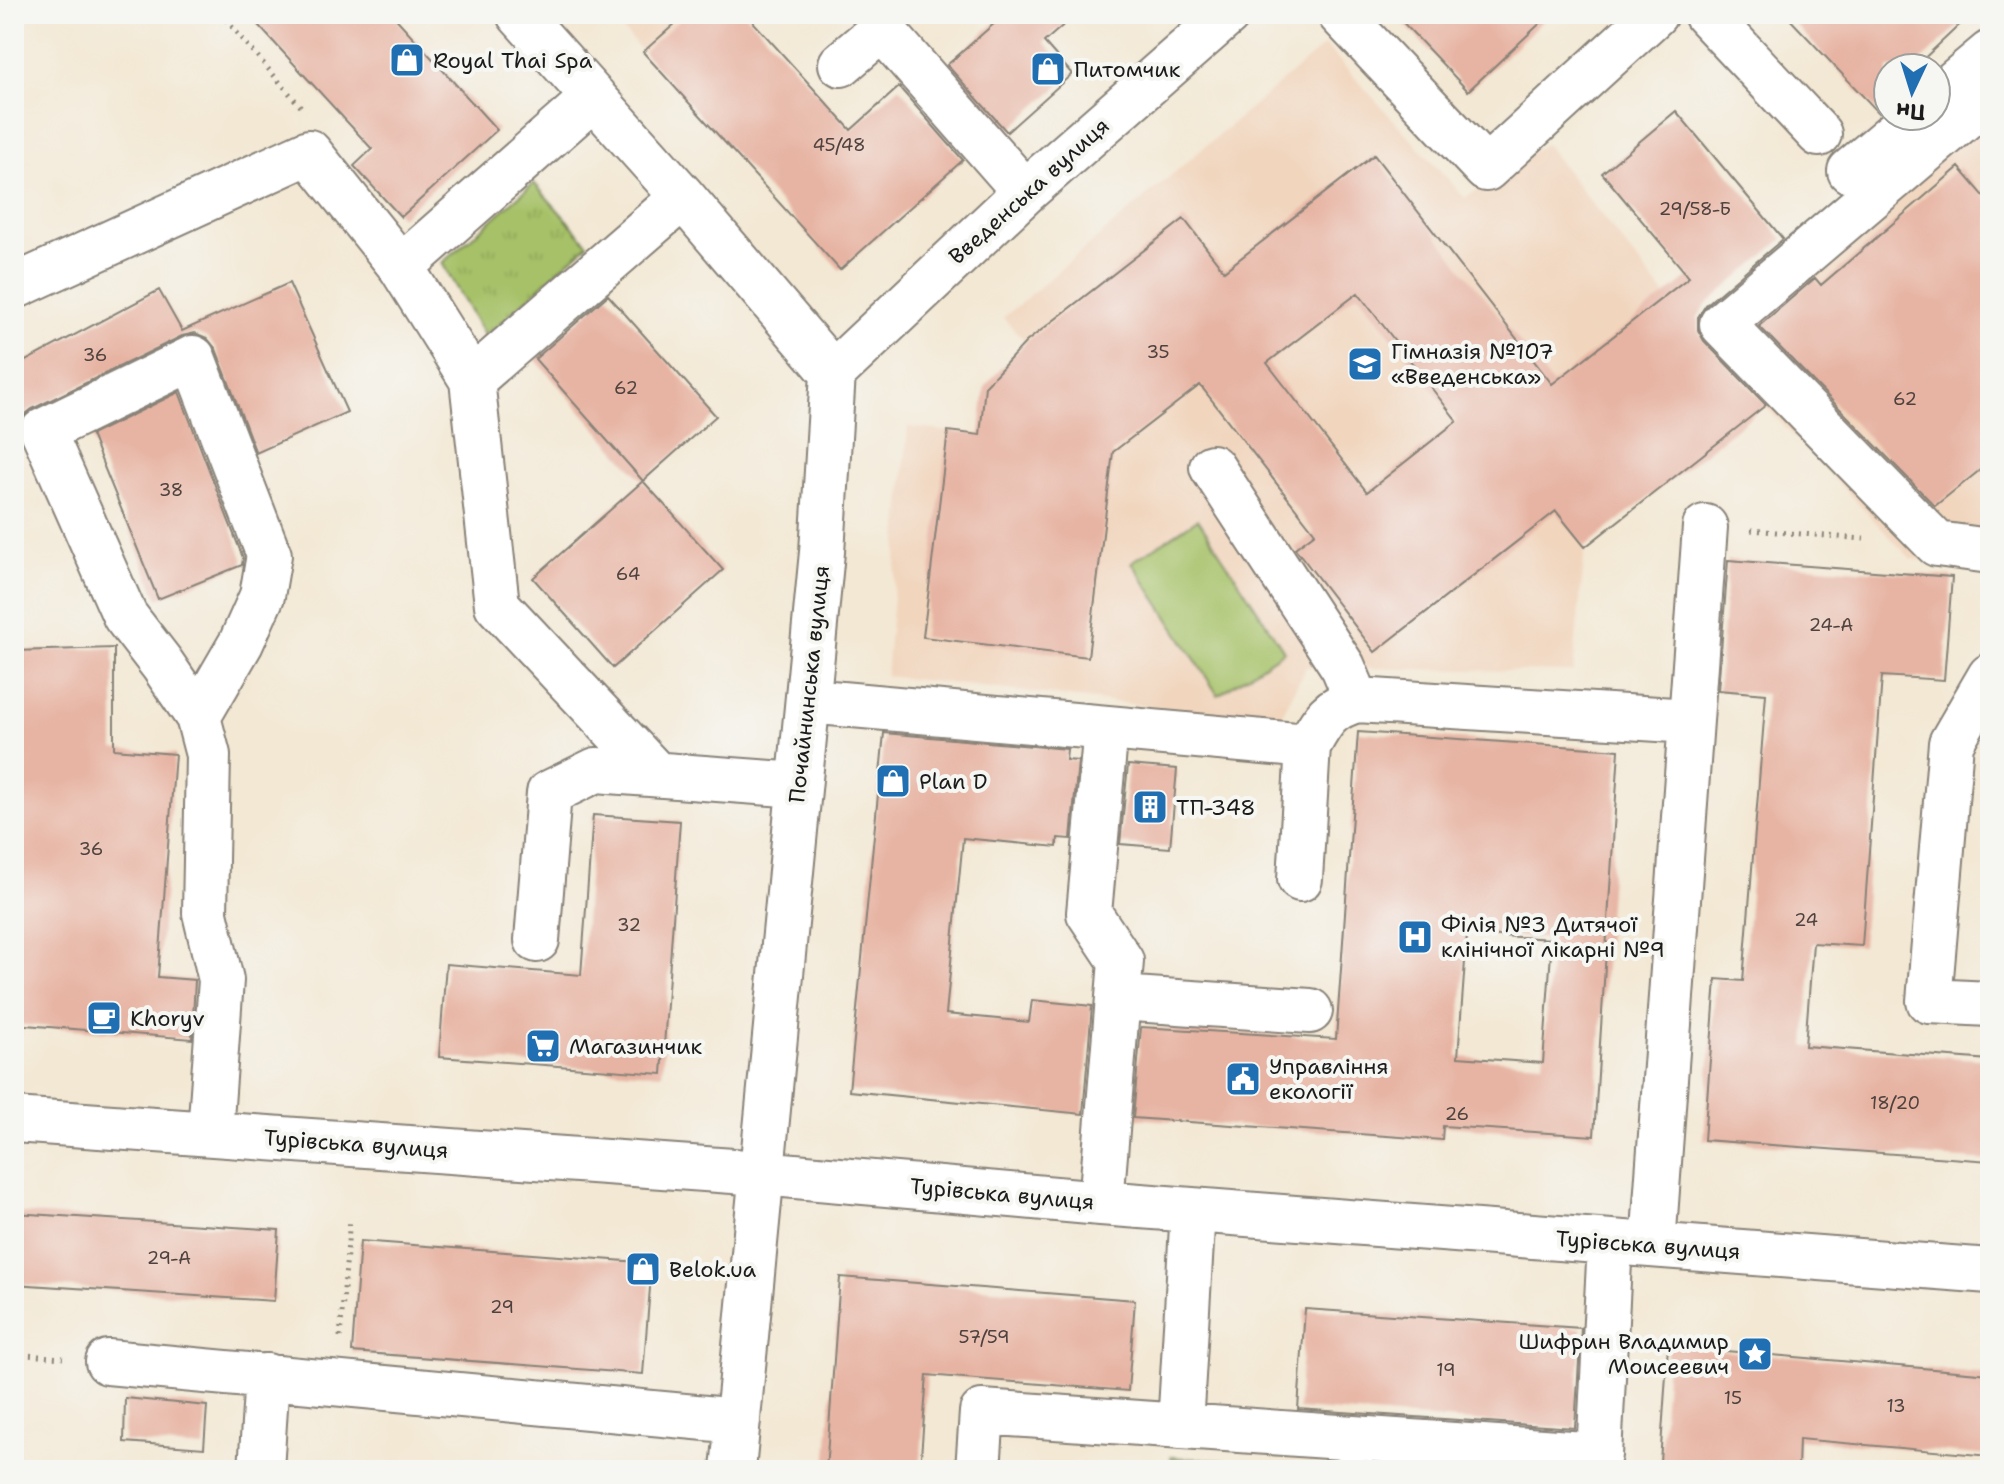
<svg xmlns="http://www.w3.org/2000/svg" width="2004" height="1484" font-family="'Shantell Sans',sans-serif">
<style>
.built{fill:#f1d5bd}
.grass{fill:#a6c168;stroke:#616e42;stroke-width:2}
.park{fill:url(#park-tufts);stroke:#616e42;stroke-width:2}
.building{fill:#e7b4a3;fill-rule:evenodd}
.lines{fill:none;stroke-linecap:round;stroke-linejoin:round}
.minor-casing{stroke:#888278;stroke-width:48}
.path{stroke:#888278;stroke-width:5;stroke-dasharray:2 6;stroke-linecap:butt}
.minor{stroke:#fff;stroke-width:44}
.labels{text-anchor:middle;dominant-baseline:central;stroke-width:8;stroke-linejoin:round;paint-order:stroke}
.number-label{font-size:18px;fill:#4f423e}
.poi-label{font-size:22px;fill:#1c1c1c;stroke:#f6f6f2;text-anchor:start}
.street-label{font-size:22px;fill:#1c1c1c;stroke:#f6f6f2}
</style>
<defs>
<pattern id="park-tufts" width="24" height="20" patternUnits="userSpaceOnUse" patternTransform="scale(2)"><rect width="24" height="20" fill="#a6c168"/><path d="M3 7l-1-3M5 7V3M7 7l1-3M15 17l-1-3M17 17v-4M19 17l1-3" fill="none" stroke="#8ea55a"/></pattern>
</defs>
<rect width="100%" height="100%" fill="#f6f6f2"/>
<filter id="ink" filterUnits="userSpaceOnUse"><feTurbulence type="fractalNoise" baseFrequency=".0125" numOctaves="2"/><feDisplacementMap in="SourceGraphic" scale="16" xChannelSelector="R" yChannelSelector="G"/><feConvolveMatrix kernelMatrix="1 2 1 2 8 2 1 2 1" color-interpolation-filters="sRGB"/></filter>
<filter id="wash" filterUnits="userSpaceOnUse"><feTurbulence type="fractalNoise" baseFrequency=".006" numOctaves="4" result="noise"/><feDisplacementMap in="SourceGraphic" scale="32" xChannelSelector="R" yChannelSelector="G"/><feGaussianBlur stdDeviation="1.8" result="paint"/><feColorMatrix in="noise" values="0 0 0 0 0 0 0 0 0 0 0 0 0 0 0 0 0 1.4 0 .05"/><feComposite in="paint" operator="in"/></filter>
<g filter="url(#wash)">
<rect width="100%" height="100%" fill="#f3e8d4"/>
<path class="built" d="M609,14h77l-43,38z
M1325,45l140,153 80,-54 151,191 294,-258v489l-79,-7 -147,-154 -179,142 -12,125 -267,-5 -27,54 -393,-45 22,-249 72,8 5,-49 41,-44 -23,-24z"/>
<path class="grass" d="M1198,519l86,132 -66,44 -86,-133z"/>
<path class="park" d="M534,183l54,61 -103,93 -43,-74z
M1171,1457l145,11 -1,2h-145z"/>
<g id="blocks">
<path class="building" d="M248,14h144l105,116 -96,87 -47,-51 18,-17z
M686,14h60l105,116 48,-43 64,73 -123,110 -197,-218z
M1005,14h71l-32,28 28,32 -65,58 -60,-67z
M1395,14h155l-82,77z
M1785,14h186l-57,54h-26v38l-9,7z
M1676,111l107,128 -77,66 -8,12v13l6,11 62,64 -181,142 -29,-36 -181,141 -80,-104 20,-15 -115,-148 -87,67 -25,205 -165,-20 25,-206 32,4 5,-49 41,-44 158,-123 40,52 150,-116 178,229 137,-107 -87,-104zM1358,293l99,128 -90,71 -100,-129z
M1959,167l31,36v259l-55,44 -176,-180 56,-48 6,7z
M289,283l58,129 -91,41 -40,-104 -9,-11 -12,-5 -13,3 -150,73 -9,7 -5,14 -4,3v-66l145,-77 23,41z
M608,295l108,121 -73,65 -108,-122z
M179,392l64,166 -1,7 -84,34 -67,-164z
M643,481l80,89 -110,98 -80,-90z
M1728,560l224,17 -8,103 -62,-4 -20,270 -49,-3 -8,103 185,14v101l-286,-21 12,-161 27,2 23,-287 -48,-4z
M114,648v101l61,5 -17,223 37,3 -3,59 -178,-15v-373z
M1358,732l261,18 -25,386 -151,-10 -1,14 -309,-22 8,-91 195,12zM1467,934l85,5 -9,124 -85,-6z
M884,733l183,16 -1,11 12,1 -7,78 -13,-1 -1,9 -94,-9 -17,176 83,8 3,-22 60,6 -9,108 -234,-23z
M1128,765l49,4 -7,79 -50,-4z
M593,815l87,6 -18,253 -223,-17 7,-93 135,11z
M14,1213l265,17 -5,71 -260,-17z
M360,1241l292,22 -9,111 -291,-22z
M840,1277l295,23 -7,91 -201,-16 -7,95h-94z
M1305,1309l276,19 -6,100 -277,-19z
M1668,1346l322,28v82l-191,-17 -1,31 -64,-4 -1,4h-39v-5l-34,-3z
M125,1398l82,8 -3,42 -80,-6z"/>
</g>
</g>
<g filter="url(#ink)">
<use href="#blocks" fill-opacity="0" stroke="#888278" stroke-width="2"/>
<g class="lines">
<defs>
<path id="minor" d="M519,14l164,183 150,176 -11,179 -89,918
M1340,14l146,155 169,-155
M1706,14l113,120
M841,64l41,-35 143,163
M1936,98l54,-45
M1983,102l-261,222 215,220 53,7
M1850,171l65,-55
M401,267l193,-170
M14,287l295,-135 92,115 71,113 25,225 159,169
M833,373l192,-181 203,-178
M472,380l211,-183
M1212,467l131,200 14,33
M1990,676l-39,67 -22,258 61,3
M808,701l500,45c14,-25 20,-38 49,-46l333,21
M198,717l43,-74 21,-47 7,-41 -76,-197 -150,73 82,185 37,48 36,53 10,38 -3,158 16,67 -11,153
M1300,879l8,-133
M537,940l12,-147 47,-23 203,15
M1119,998l191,13
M14,1120l747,53 340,30 889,68
M1101,1203l20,-242 -32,-48 17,-185
M1653,1245l52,-718
M108,1362l630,59
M1180,1426l13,-216
M261,1470l6,-94
M978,1470l4,-58 617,43 11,-212"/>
</defs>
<use href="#minor" class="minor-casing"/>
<path class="path" d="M221,14l81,94
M1751,530l113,9
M340,1337l10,-119
M14,1354l49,4"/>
<use href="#minor" class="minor"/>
</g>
</g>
<defs>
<symbol id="shop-square" viewBox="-11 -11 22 22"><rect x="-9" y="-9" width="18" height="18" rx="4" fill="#1f6fb2" stroke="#f6f6f2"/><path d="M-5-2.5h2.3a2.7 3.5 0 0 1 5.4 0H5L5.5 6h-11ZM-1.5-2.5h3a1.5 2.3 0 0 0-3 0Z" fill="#fff"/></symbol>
<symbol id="school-square" viewBox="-11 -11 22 22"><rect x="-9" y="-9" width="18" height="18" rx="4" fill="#1f6fb2" stroke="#f6f6f2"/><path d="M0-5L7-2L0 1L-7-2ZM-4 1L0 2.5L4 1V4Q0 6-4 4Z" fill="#fff"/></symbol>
<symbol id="building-square" viewBox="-11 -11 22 22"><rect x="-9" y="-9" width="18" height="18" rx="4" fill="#1f6fb2" stroke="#f6f6f2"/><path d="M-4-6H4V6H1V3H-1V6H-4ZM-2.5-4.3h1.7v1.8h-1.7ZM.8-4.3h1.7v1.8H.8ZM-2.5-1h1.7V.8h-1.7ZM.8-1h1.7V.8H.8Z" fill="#fff"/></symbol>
<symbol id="hospital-square" viewBox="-11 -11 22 22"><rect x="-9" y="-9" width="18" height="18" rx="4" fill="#1f6fb2" stroke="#f6f6f2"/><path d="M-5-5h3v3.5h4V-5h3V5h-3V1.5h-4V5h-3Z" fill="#fff"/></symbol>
<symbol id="cafe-square" viewBox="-11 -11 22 22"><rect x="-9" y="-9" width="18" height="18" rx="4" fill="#1f6fb2" stroke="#f6f6f2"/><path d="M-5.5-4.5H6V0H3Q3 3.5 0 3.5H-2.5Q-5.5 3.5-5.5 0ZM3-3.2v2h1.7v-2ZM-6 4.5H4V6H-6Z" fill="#fff"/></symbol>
<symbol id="supermarket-square" viewBox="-11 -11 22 22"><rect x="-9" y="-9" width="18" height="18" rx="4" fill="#1f6fb2" stroke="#f6f6f2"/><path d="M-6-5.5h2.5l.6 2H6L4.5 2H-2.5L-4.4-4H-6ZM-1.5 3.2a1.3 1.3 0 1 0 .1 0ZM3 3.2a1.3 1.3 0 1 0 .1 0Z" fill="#fff"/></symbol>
<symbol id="civic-square" viewBox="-11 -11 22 22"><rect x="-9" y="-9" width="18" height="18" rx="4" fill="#1f6fb2" stroke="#f6f6f2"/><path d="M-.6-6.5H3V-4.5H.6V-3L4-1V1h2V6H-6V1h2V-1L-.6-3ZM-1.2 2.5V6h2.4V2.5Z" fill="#fff"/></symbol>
<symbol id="sight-square" viewBox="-11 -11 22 22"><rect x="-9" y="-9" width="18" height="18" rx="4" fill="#1f6fb2" stroke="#f6f6f2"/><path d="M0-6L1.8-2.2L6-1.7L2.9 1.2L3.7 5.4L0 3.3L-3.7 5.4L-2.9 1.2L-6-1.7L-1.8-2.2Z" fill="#fff"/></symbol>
</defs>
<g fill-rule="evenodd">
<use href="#shop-square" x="387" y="40" width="40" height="40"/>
<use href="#shop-square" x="1028" y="49" width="40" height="40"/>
<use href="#school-square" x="1345" y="344" width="40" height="40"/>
<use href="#shop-square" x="873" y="761" width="40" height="40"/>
<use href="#building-square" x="1130" y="787" width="40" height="40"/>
<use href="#hospital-square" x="1395" y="917" width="40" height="40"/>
<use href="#cafe-square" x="84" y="998" width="40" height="40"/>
<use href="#supermarket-square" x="523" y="1026" width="40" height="40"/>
<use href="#civic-square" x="1223" y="1059" width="40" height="40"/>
<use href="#shop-square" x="623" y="1249" width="40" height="40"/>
<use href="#sight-square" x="1735" y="1334" width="40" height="40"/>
</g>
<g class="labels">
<g class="number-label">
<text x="839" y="145">45/48</text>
<text x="1695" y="209">29/58-Б</text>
<text x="1158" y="352">35</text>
<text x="95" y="355">36</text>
<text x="626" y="388">62</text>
<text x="1905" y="399">62</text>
<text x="171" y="490">38</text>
<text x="628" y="574">64</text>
<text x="1831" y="625">24-А</text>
<text x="91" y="849">36</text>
<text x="1806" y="920">24</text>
<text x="629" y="925">32</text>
<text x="1895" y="1103">18/20</text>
<text x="1457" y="1114">26</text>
<text x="169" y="1258">29-А</text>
<text x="502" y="1307">29</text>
<text x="984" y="1337">57/59</text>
<text x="1446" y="1370">19</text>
<text x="1733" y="1398">15</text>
<text x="1896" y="1406">13</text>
</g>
<g class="poi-label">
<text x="433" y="60">Royal Thai Spa</text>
<text x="1074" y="69">Питомчик</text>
<text x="1391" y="351">Гімназія №107<tspan x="1391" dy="25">«Введенська»</tspan></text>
<text x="919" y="781">Plan D</text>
<text x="1176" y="807">ТП-348</text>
<text x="1441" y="924">Філія №3 Дитячої<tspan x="1441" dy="25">клінічної лікарні №9</tspan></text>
<text x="130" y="1018">Khoryv</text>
<text x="569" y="1046">Магазинчик</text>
<text x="1269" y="1066">Управління<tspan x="1269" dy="25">екології</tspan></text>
<text x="669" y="1269">Belok.ua</text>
<text x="1729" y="1341" text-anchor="end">Шифрин Владимир<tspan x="1729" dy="25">Моисеевич</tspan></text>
</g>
<g class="street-label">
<text transform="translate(1029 191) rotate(-42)">Введенська вулиця</text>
<text transform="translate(809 684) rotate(-84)">Почайнинська вулиця</text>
<text transform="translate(356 1144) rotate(4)">Турівська вулиця</text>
<text transform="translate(1002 1194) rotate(5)">Турівська вулиця</text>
<text transform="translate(1648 1245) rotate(4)">Турівська вулиця</text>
</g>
</g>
<rect width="2004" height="1484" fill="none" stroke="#f6f6f2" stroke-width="48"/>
<g transform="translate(1912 92) rotate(184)"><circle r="38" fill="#f6f6f2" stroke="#9f9f9c" stroke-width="2"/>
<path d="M0-6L14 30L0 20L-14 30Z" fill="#1f6fb2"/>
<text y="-12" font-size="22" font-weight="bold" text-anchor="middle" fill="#1c1c1c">Пн</text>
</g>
</svg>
